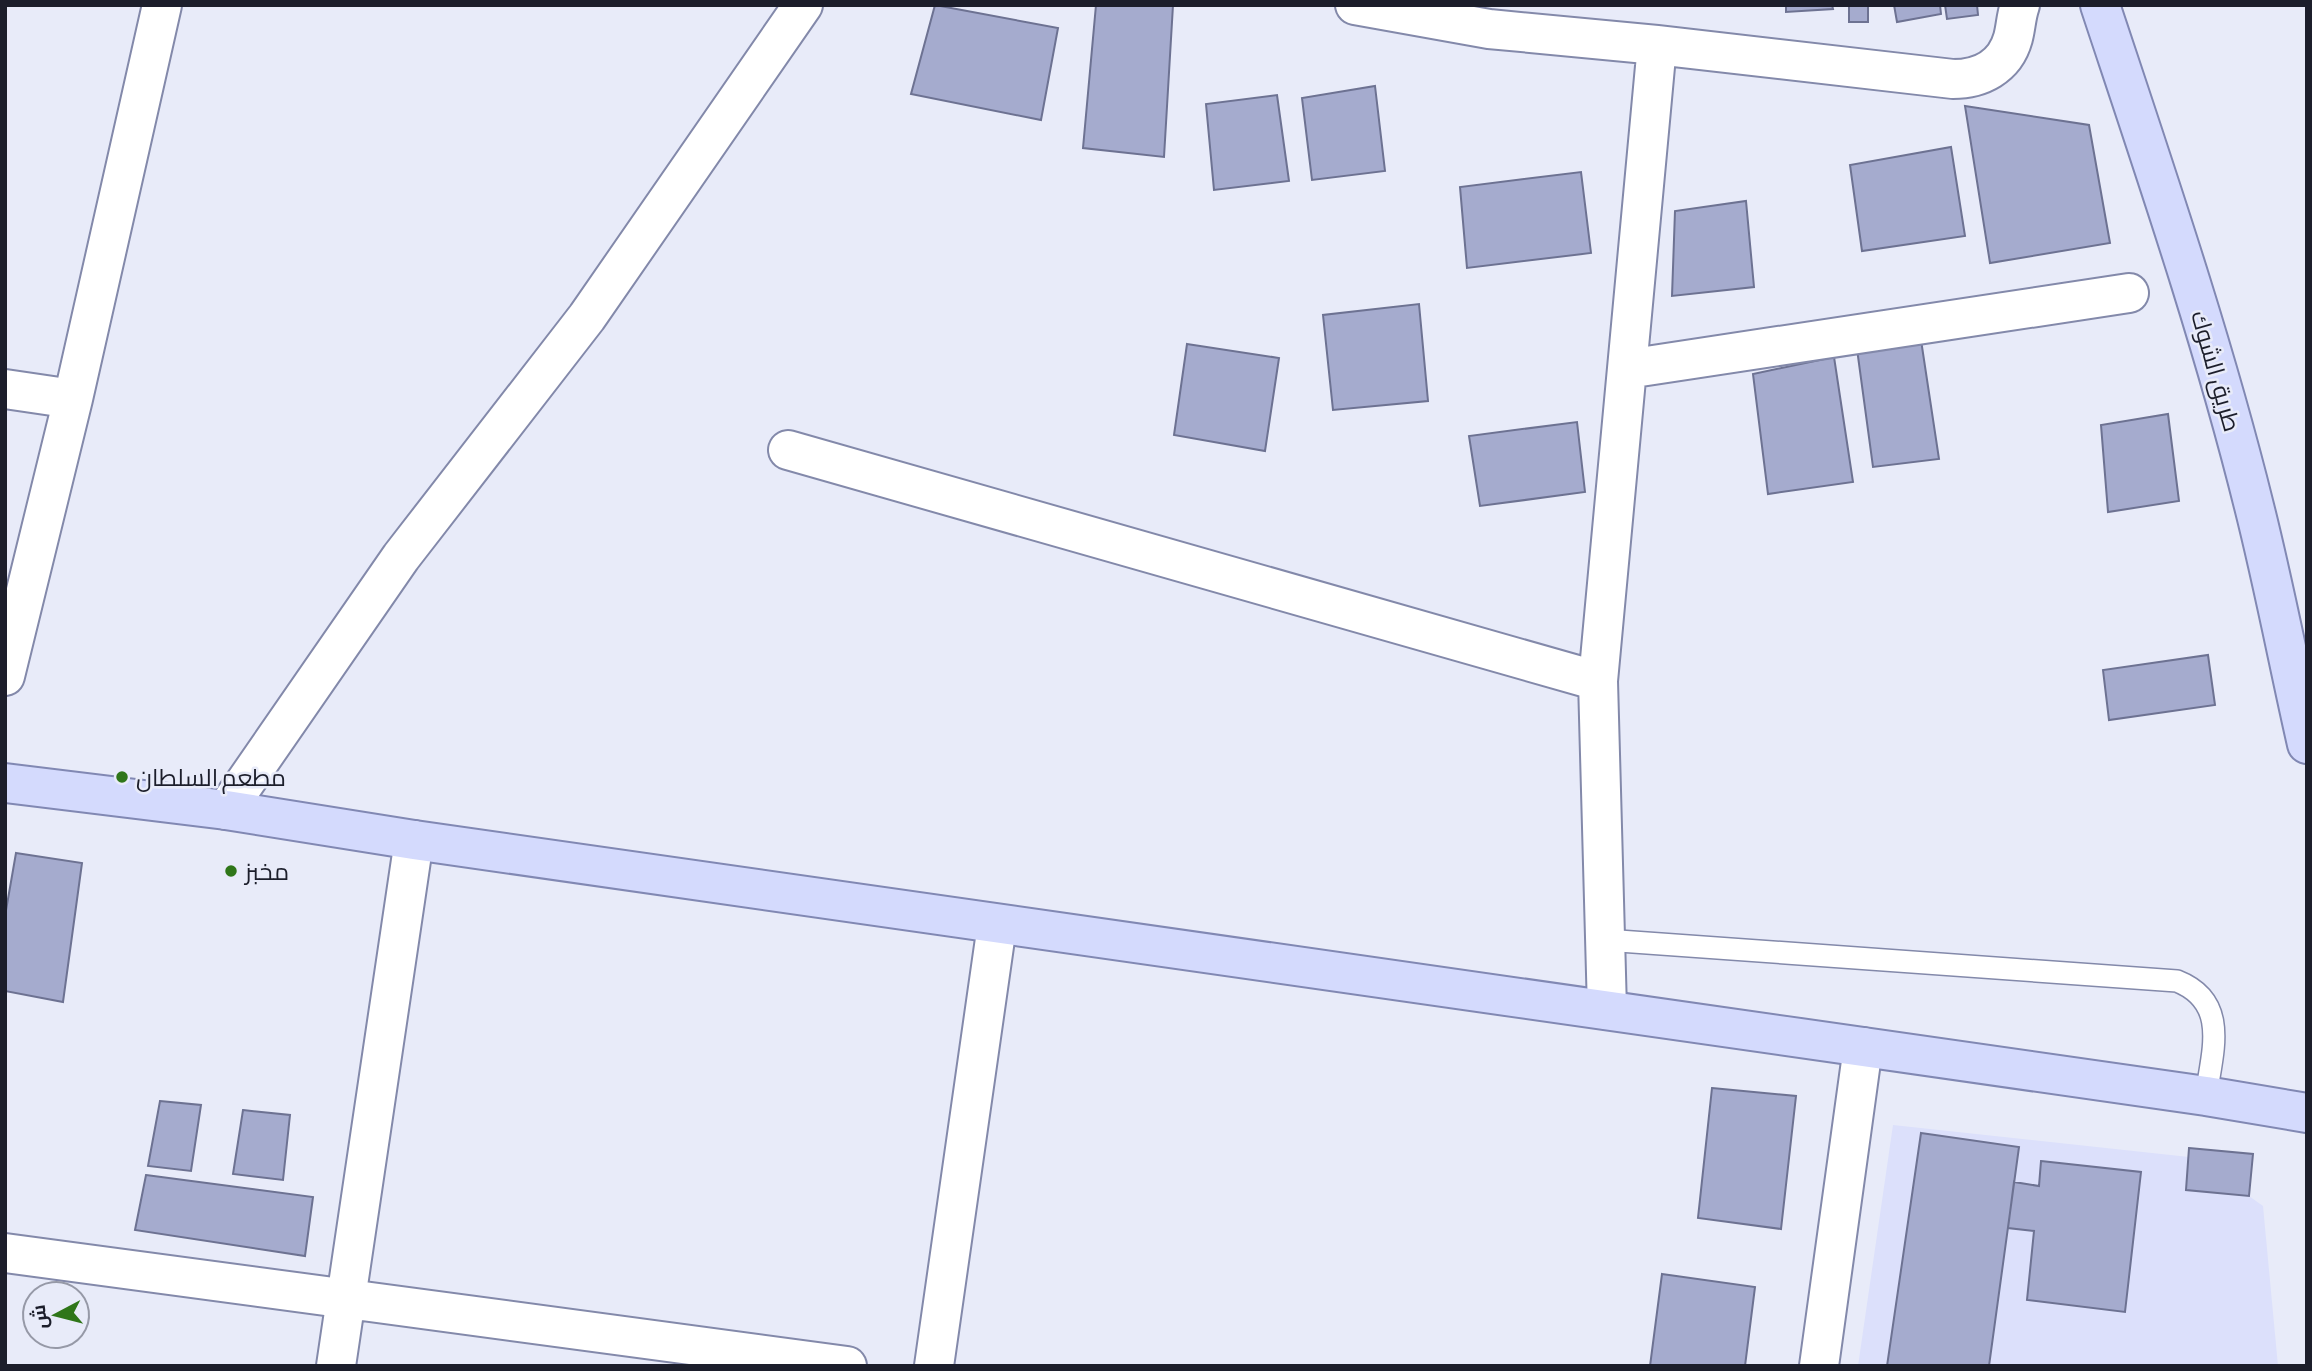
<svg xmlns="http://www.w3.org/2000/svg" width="2312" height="1371" font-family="'Asap Condensed',Cairo,sans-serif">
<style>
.built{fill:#dce0fb}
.building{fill:#a5abce;stroke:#6d7292;stroke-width:2}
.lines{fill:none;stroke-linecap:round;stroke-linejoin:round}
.service-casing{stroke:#8389aa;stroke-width:24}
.minor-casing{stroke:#8389aa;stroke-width:42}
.primary-casing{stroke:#8188b3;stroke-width:42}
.service{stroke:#fff;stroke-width:21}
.minor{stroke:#fff;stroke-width:38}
.primary{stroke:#d4dafd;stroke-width:38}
.poi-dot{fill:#2f7619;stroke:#e8ebf9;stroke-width:2.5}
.labels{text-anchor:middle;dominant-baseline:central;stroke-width:5;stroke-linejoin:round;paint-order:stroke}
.street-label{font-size:24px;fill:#1c1e2b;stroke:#e8ebf9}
.poi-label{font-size:24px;fill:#1c1e2b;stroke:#e8ebf9;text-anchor:start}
</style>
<rect width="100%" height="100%" fill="#e8ebf9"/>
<path class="built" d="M1893,1125l296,32 -3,33 63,6 14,10 15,160h-420z"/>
<path class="building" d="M935,5l123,23 -17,92 -130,-26z
M1096,5h77l-9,152 -81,-9z
M1786,5h46l1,4 -47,3z
M1849,5h19v17h-19z
M1894,5h46l1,9 -44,8z
M1945,5h32l1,10 -31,4z
M1375,86l10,85 -73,9 -10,-82z
M1277,95l12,86 -75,9 -8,-86z
M1965,106l124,19 21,118 -120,20z
M1951,147l14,89 -103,15 -12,-86z
M1581,172l10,81 -124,15 -7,-81z
M1746,201l8,86 -82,9 3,-85z
M1419,304l9,97 -95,9 -10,-95z
M1921,340l18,119 -66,8 -16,-118z
M1187,344l92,14 -14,93 -91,-16z
M1834,357l19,125 -85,12 -15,-120z
M2168,414l11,87 -71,11 -7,-87z
M1577,422l8,70 -105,14 -11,-70z
M2208,655l7,50 -106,15 -6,-50z
M16,853l66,10 -19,139 -58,-11v-75z
M1712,1088l84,8 -15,133 -83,-11z
M160,1101l41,4 -10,66 -43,-5z
M243,1110l47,5 -7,65 -50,-6z
M1921,1133l98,14 -30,219h-102z
M2189,1148l64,6 -4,42 -63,-6z
M2041,1161l100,11 -16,140 -98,-12 7,-69 -26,-3 6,-46 25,4z
M146,1175l167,22 -8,59 -170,-26z
M1662,1274l93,13 -10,79h-95z"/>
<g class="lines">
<defs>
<path id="service" d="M1605,940l572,41c53,21 35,71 29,115"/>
<path id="minor" d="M1355,5l134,24 168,16 296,34c27,0 52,-12 60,-41 3,-11 3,-22 7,-33
M1627,369l502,-76
M5,389l68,10
M788,450l810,231
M5,676l68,-277 89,-394
M226,810l175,-253 186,-240 216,-312
M1607,1010l-9,-329 59,-636
M5,1253l842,113
M336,1366l78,-526
M934,1366l63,-441
M1819,1366l44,-319"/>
<path id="primary" d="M2100,5c55,166 112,332 154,501 20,79 35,159 53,238
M5,783l221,27 188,30 1792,256 101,17"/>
</defs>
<use href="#service" class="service-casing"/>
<use href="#minor" class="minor-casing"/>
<use href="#primary" class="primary-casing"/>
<use href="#service" class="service"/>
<use href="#minor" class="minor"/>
<use href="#primary" class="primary"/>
</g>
<g class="poi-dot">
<circle cx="122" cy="777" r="7"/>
<circle cx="231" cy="871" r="7"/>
</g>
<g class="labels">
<g class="street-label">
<text transform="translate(2216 371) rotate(74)">طريق الشوك</text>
</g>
<g class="poi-label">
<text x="136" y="777">مطعم السلطان</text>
<text x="245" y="871">مخبز</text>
</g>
</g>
<rect width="2312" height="1371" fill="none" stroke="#1c1e2b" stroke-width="14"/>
<g transform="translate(56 1315) rotate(263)"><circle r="33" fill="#e8ebf9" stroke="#9699a7" stroke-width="2"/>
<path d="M0-5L12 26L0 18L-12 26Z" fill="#2f7619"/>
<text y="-10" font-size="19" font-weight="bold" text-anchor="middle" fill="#1c1e2b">ش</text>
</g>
</svg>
